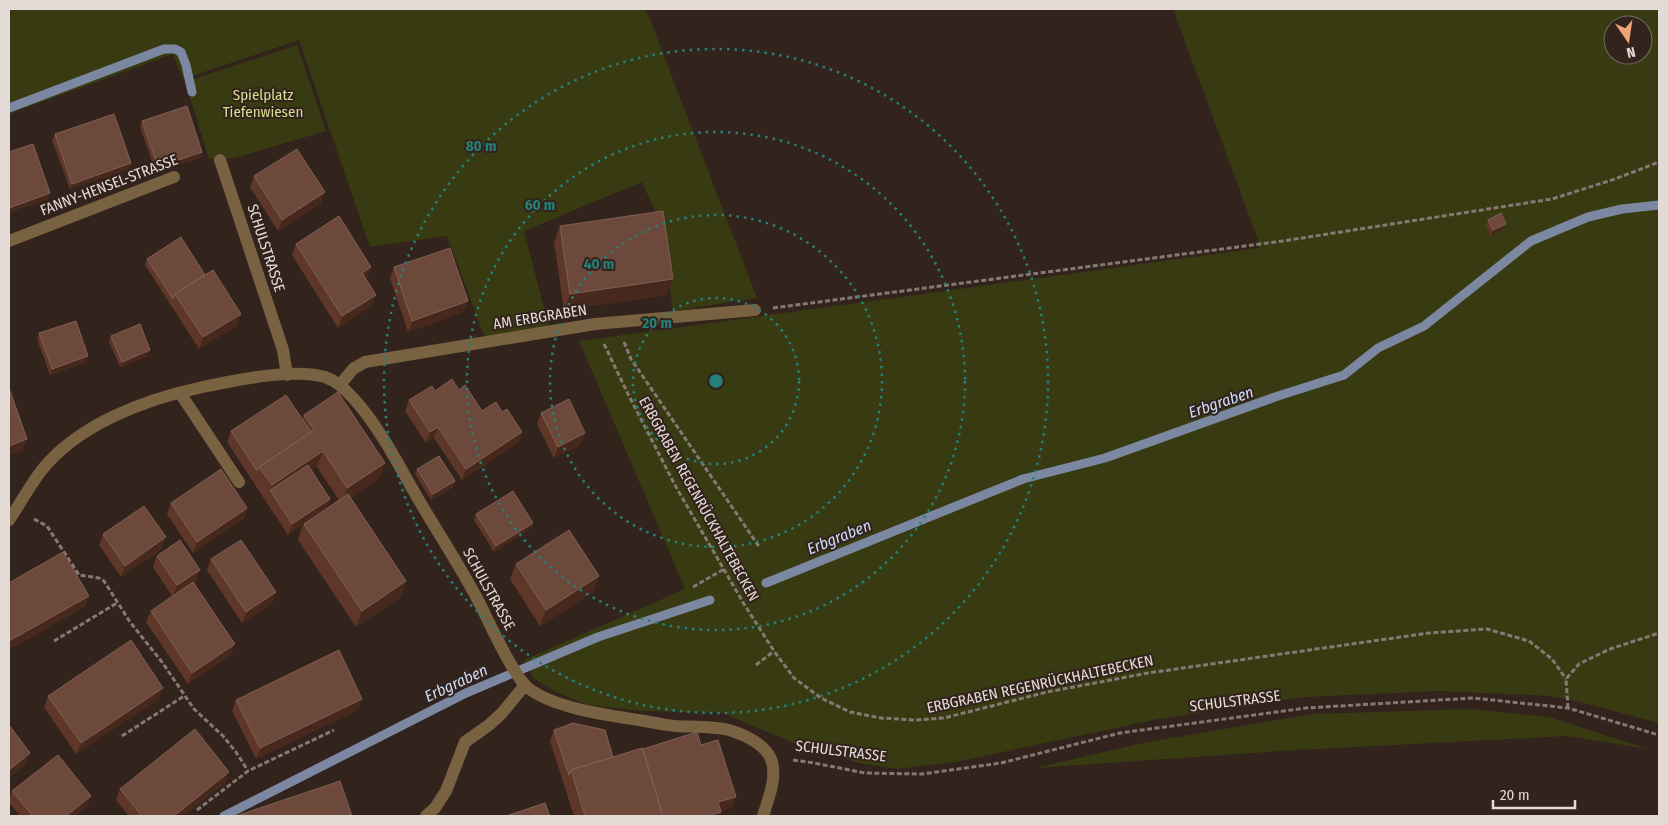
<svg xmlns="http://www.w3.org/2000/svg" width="1668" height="825" font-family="'Fira Sans Condensed',sans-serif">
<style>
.green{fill:#383a12;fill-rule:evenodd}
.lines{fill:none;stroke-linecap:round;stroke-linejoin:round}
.stream{stroke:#7c88a2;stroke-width:9}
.path{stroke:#867974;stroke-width:3;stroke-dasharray:5 2.5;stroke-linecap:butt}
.lane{stroke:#796241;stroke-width:12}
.street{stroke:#796241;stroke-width:12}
.wall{fill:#5f3729;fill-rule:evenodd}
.shaded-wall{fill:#47281c}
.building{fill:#6d493c;stroke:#806054}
.ring{fill:none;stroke:#248078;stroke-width:2.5;stroke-dasharray:2.5 5}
.labels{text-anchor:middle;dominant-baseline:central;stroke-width:4;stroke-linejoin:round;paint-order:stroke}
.park-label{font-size:15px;fill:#d9dd92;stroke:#32231d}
.street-label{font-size:15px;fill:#e4dad6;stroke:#32231d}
.water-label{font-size:16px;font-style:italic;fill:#cddcf5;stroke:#32231d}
.centre{fill:#248078;stroke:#32231d;stroke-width:2.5}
.ring-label{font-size:15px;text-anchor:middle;font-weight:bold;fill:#248078;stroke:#32231d;stroke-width:4;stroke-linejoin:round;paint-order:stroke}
</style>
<rect width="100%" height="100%" fill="#32231d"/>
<path class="green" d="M9,9h637l111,289 -84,13 -12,-86 -19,-43 -118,49 25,96 -63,14 -39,-105 -77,11 -71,-207 -116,39 -10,-25 -164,60z
M1173,9h486v714l-79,-21 -31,-6 -110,-5 -133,6 -148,22 -197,42 -64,8 -38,-6 -68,-21 -68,-29 -82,-2 -52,-6 -31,-12 -25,-15 -9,-18 161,-71 -106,-248 680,-93 -2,-11zM1613,25h30v30h-30z
M297,45l29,86 -91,27 -26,1 -24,-77z
M1469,709l80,8 99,32 -81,-13 -270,14 -262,18 108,-25 169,-29z"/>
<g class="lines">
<path class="stream" d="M9,108l155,-59h11l6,3 5,13 6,27
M766,583l257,-104 82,-21 173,-62 66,-21 34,-27 46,-22 107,-85 57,-24 34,-8 37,-4
M224,816l242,-123 132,-56 112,-37"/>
<path class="path" d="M773,308l510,-67 269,-42 63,-20 44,-17
M624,342l7,17 129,189
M604,344l24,50 48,93 68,117 30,47 20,27 27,20 29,14 31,6 34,2 29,-2 103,-26 101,-19 281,-40 58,-4 42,12 23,18 14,20
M34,519l13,7 32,49 20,3 5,3 26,41 32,40 32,47 29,27 13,16 12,19
M693,587l31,-18
M54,641l63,-38
M756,665l18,-14
M1568,708l-2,-29 13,-15 31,-15 49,-16
M122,736l62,-40
M793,760l21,3 51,10 57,1 79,-11 119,-30 186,-25 167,-10 95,10 91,27
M197,810l51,-39 86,-41"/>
<path class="lane" d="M340,385l13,-16 12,-7 230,-38 160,-14
M180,393l59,89
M426,816l9,-8 11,-17 19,-49 24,-17 13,-12 23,-28"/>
<path class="street" d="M220,160l63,190 4,25
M9,241l165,-64
M9,520c11,-16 20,-33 32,-49 37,-47 105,-72 162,-84 34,-7 88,-19 122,-10 12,4 21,13 29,22 27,30 46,69 66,103 20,34 42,67 60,102 10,20 32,69 47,83 25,21 80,28 112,33 12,2 24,5 36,6 18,1 37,0 54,4 16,5 35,13 42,29 7,18 -3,40 -8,57"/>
</g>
<path class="wall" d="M142,121l60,31 -2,6 -44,14 -16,-45z
M55,134l76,29 -2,6 -59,20 -18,-49z
M254,176l67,27 -43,28 -28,-44z
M1488,220l18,4 -2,5 -13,7 -5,-10z
M560,226l107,69 -103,15 -10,-68z
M296,244l75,23 -4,11 -1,1 6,27 -34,22 -46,-73z
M147,259l58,16 36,39 -4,11 -38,24 -54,-84z
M394,267l70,45 -56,20 -18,-54z
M39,333l49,23 -2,6 -36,13 -13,-36z
M111,336l37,20 -28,11 -11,-25z
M459,390l23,21 20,1 20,20 -4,11 -56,37 -28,-42 -8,5 -21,-32 4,-11 26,-9z
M541,413l40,31 -27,14 -17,-34z
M304,415l81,48 -6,16 -28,19 55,83 -5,16 -45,30 -58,-87 5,-16 -15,11 -61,-93 4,-11 71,-11zM317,467l22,33 -13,9 4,-10 -19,-28z
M417,469l38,12 -2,6 -22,13 -16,-26z
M171,503l76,5 -4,11 -50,34 -26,-39z
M476,514l57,9 -2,5 -37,24 -20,-32z
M103,534l59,15 -41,28 -22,-32z
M157,556l39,25 -2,1 37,73 -43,29 -42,-62 5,-11 21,-15 -19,-29z
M211,559l65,33 -4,11 -30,20 -35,-53z
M516,564l83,12 -6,16 -53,34 -30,-47z
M48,696l111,3 -83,55 -32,-47z
M362,699l-4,11 -102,49 -24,-48 4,-11z
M554,730l59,27 30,-8 58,-4 35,52 -5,11 -11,3v5h-146l-24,-75z
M229,772l-4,11 -41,33h-55l-13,-16 4,-11z
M12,791l79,5 -4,11 -11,9h-56l-11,-14z"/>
<path class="shaded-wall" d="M202,152l-2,6 -44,14 2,-5z
M131,163l-2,6 -59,20 2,-5z
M325,192l-4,11 -43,28 4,-11z
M50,193l-2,6 -39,14v-5z
M1506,224l-2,5 -13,7 2,-6z
M371,267l-4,11 -9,6 4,-11z
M673,279l-6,16 -103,15 6,-16z
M376,295l-4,11 -34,22 4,-12z
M468,301l-4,11 -56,20 4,-11z
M241,314l-4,11 -38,24 4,-12z
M150,350l-2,6 -28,11 2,-5z
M88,356l-2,6 -36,13 2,-6z
M438,427l-4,11 -8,5 4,-11z
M522,432l-4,11 -56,37 4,-11z
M585,433l-4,11 -27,14 4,-11z
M27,439l-4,11 -14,5v-9z
M323,451l-6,16 -43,29 -4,-6 2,-5z
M385,463l-6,16 -37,25 5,-16z
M455,481l-2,6 -22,13 2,-6z
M330,499l-4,11 -38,25 4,-11z
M247,508l-4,11 -50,34 4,-11z
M533,523l-2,5 -37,24 2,-6z
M166,537l-4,12 -41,28 4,-11z
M200,570l-4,11 -23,15 4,-11z
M599,576l-6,16 -53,34 6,-16z
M406,581l-5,16 -45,30 6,-16z
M276,592l-4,11 -30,20 4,-11z
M89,596l-4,11 -76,43v-9z
M235,644l-4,11 -43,29 4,-11z
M163,688l-4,11 -83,55 5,-11z
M362,699l-4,11 -102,49 4,-11z
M30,753l-4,12 -17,13v-8z
M229,772l-4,11 -41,33h-10z
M91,796l-4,11 -11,9h-10z
M736,797l-5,11 -17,5 4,-11z
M721,812l-1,4h-12z"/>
<path class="building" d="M187,106l15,46 -44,15 -16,-46z
M114,114l17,49 -59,21 -17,-50z
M33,144l17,49 -41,15v-56z
M297,149l28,43 -43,28 -28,-44z
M663,211l10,68 -103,15 -10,-68z
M1501,213l5,11 -13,6 -5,-10z
M339,216l32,51 -9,6 14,22 -34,21 -46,-72z
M181,237l24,38 -30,19 -2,5 -26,-40z
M450,248l18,53 -56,20 -18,-54z
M213,270l28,44 -38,23 -28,-43z
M76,321l12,35 -36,13 -13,-36z
M140,324l10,26 -28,12 -11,-26z
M452,379l7,11 6,-5 17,26 14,-9 6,10 5,-3 15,23 -56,37 -28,-42 -8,5 -21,-32 23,-14 3,5z
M9,388l18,51 -18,7z
M338,392l47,71 -38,25 -24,-37 -51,34 -13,-18 55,-37 -10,-15z
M286,395l25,37 -52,35 -2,4 -26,-40z
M569,399l16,34 -27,14 -17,-34z
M439,456l16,25 -22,13 -16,-25z
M308,465l22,34 -38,25 -22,-34z
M221,469l26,39 -50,34 -26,-39z
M513,491l20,32 -37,23 -20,-32z
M348,494l58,87 -44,30 -58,-87z
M144,506l22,31 -41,29 -22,-32z
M569,530l30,46 -53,34 -30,-46z
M180,540l20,30 -23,15 -20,-29z
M241,540l35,52 -30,20 -35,-53z
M63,552l26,44 -80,45v-58z
M193,582l42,62 -43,29 -41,-62z
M131,640l32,48 -82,55 -33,-47z
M339,650l23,49 -102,49 -24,-48z
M573,723l32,7 8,27 -42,13 -2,5 -15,-45z
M9,725l21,28 -21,17z
M195,729l34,43 -55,44h-32l-22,-27z
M697,732l4,13 17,-5 18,57 -18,5 3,10 -13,4h-45l-20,-67z
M642,748l21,68h-78l-14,-46z
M58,755l33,41 -25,20h-33l-21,-25z
M340,781l12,35h-116z
M545,803l5,13h-44z"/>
<g class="ring">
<circle cx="716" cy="381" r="83"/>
<circle cx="716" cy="381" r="166"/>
<circle cx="716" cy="381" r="249"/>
<circle cx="716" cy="381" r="332"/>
</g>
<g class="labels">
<g class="park-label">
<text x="263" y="95">Spielplatz<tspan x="263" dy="17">Tiefenwiesen</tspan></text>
</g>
<g class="street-label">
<text transform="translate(109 185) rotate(-21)">FANNY-HENSEL-STRASSE</text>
<text transform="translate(266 248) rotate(72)">SCHULSTRASSE</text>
<text transform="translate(540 317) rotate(-9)">AM ERBGRABEN</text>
<text transform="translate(699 499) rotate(61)">ERBGRABEN REGENRÜCKHALTEBECKEN</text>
<text transform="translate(489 589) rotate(61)">SCHULSTRASSE</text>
<text transform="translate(1040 684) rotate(-12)">ERBGRABEN REGENRÜCKHALTEBECKEN</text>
<text transform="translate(1235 701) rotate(-7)">SCHULSTRASSE</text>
<text transform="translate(841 751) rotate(7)">SCHULSTRASSE</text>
</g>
<g class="water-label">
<text transform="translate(1221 402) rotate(-19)">Erbgraben</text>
<text transform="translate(839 537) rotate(-22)">Erbgraben</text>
<text transform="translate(456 683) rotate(-25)">Erbgraben</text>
</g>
</g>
<circle cx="716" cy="381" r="8" class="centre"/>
<g class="ring-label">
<text x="481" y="151">80 m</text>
<text x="540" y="210">60 m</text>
<text x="599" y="269">40 m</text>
<text x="657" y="328">20 m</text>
</g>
<rect width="1668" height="825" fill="none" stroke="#e4dad6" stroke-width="20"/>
<g transform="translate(1628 40) rotate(167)"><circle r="24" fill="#32231d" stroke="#796c67"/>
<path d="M0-4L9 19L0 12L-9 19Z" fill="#f0a278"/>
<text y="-8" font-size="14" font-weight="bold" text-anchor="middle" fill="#e4dad6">N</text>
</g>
<path d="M1493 800v8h82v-8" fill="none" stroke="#e4dad6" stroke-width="2.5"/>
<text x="1500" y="800" font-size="15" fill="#e4dad6" stroke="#32231d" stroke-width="4" paint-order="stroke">20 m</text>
</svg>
